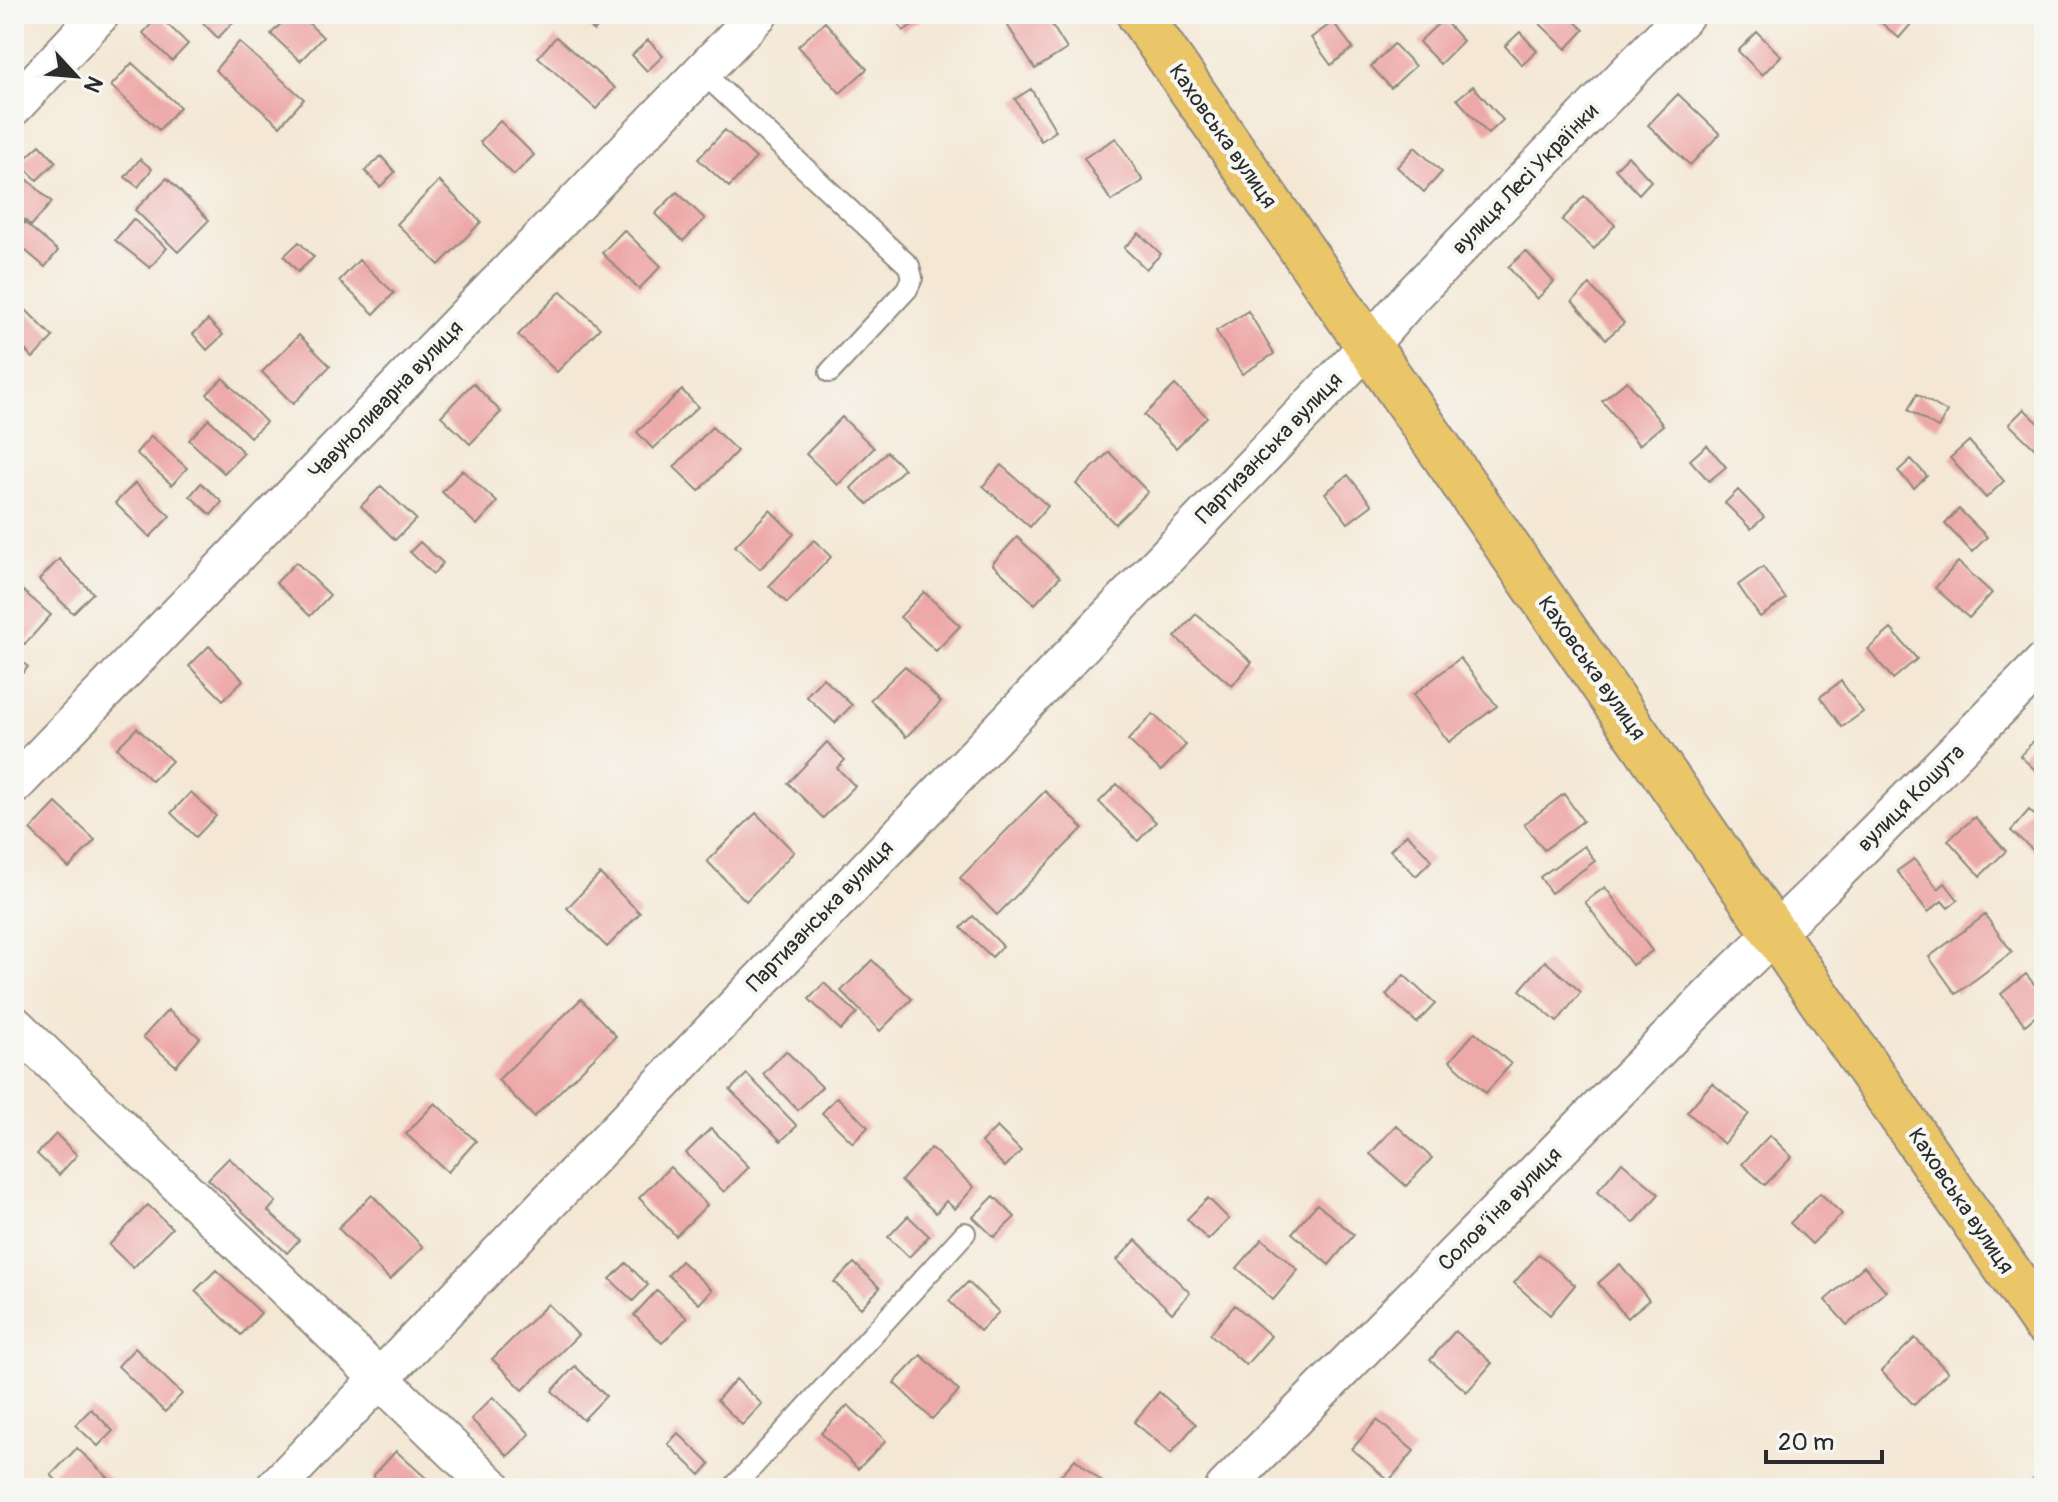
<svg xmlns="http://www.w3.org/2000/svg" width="2058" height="1502" font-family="Pangolin,sans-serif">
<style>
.building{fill:#eda9a7}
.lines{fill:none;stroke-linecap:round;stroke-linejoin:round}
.service-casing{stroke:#908a80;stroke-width:24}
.minor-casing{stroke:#908a80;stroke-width:42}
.primary-casing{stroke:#908a80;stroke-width:48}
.service{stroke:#fff;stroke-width:20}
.minor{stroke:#fff;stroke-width:38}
.primary{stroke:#eac669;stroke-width:44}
.labels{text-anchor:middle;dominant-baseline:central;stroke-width:8;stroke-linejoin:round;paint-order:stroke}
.street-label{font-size:22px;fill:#2b2b2b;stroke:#f6f6f2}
</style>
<rect width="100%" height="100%" fill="#f6f6f2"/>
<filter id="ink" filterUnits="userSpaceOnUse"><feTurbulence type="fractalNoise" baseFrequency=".0125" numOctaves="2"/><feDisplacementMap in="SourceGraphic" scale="16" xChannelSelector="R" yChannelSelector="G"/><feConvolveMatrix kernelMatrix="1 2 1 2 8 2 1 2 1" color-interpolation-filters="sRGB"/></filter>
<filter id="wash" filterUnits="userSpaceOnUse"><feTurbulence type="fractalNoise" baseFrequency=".006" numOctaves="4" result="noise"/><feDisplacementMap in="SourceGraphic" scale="32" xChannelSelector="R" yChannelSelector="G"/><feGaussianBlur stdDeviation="1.8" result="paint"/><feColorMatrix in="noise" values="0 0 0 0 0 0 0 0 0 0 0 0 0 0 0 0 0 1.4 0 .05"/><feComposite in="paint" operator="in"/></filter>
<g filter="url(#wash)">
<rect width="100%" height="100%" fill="#f4e8d5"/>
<g id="blocks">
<path class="building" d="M194,14h41l3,3 -20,21z
M290,14h9l24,23 -23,24 -29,-27z
M581,14h27l2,2 -16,15 -14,-16z
M892,14h37l-26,17z
M1028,14h17l22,35 -32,20 -27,-43z
M1533,14h34l17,16 -18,19 -34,-33z
M1883,14h16l12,10 -12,14 -21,-18z
M159,16l29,28 -16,17 -29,-28z
M1443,19l20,22 -23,23 -21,-22z
M825,22l42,47 -27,24 -42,-47z
M1333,22l20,26 -22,17 -20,-27z
M1520,32l17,19 -15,14 -17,-19z
M1757,32l24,24 -19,19 -24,-24z
M556,37l59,51 -19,21 -58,-52z
M648,40l15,16 -16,15 -15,-16z
M239,42l65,57 -24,27 -65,-56z
M1394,44l21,22 -24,22 -20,-22z
M132,63l48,44 -21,23 -48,-44z
M1473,86l30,34 -15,14 -31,-35z
M1031,89l25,42 -15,10 -26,-42z
M1678,94l42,40 -30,31 -42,-40z
M500,121l34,34 -20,20 -34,-33z
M725,130l31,28 -27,29 -31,-28z
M1116,138l27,43 -32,20 -27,-43z
M40,145l16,17 -19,18 -17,-17z
M1415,147l27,25 -18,20 -27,-25z
M381,156l14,16 -15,15 -15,-16z
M1628,156l23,25 -12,13 -24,-25z
M140,159l12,10 -14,18 -13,-10z
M16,169l36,33 -21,24 -17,-16z
M167,178l42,42 -31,32 -43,-42z
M439,181l42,41 -42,43 -42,-41z
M677,192l28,27 -22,22 -28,-27z
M1584,196l31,29 -21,24 -32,-29z
M133,219l34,29 -17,20 -35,-28z
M24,222l34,29 -13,16 -31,-26v-6z
M624,230l37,36 -22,23 -37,-36z
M1139,233l22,21 -15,15 -22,-21z
M299,242l15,15 -16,15 -14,-16z
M1526,251l28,31 -17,17 -29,-32z
M359,260l35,33 -20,21 -35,-33z
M1590,285l34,38 -18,16 -34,-38z
M561,291l39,37 -43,44 -39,-37z
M20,304l33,33 -20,21 -19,-19v-29z
M1248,311l26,43 -32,20 -26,-43z
M208,320l15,15 -16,15 -14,-16z
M299,335l31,31 -37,38 -31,-32z
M223,378l43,44 -16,15 -43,-43z
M1627,381l36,44 -24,20 -37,-44z
M473,383l28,29 -31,32 -29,-28z
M1175,385l32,32 -31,31 -32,-33z
M682,390l16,17 -45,42 -16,-17z
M1917,394l30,18 -9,16 -30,-18z
M2024,409l20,19v13l-8,9 -27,-26z
M842,417l32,31 -36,37 -32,-31z
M209,419l35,34 -20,20 -35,-33z
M712,427l25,24 -38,40 -25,-24z
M151,436l36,32 -15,17 -36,-32z
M1969,441l35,40 -18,17 -36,-40z
M1707,445l19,22 -17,14 -19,-21z
M887,452l17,17 -36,35 -17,-16z
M1109,452l39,40 -33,32 -39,-40z
M1911,459l16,17 -13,12 -16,-17z
M1001,465l47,41 -18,21 -47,-41z
M462,470l35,32 -20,23 -35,-33z
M1348,475l24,30 -24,18 -23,-30z
M135,483l35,33 -20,21 -35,-34z
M201,483l21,19 -11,13 -21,-19z
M381,486l35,33 -21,21 -34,-34z
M1738,490l26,27 -13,12 -26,-26z
M1959,509l28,28 -15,15 -27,-28z
M770,510l24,24 -34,35 -25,-23z
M1017,537l43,40 -25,27 -43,-40z
M814,540l17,17 -44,46 -18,-17z
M420,542l23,21 -10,11 -23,-22z
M59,559l34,34 -20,20 -34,-33z
M296,562l34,33 -20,21 -34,-33z
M1958,562l34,31 -23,25 -34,-30z
M1763,567l23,32 -26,18 -22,-32z
M14,583l37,32 -26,29 -11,-9z
M924,592l36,34 -24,25 -36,-34z
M1196,614l56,48 -20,24 -57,-49z
M1891,629l26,30 -24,20 -25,-30z
M209,646l34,34 -20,20 -34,-34z
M14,653l14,14 -14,15z
M1460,658l37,48 -48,36 -36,-47z
M905,666l36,36 -35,35 -36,-37z
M823,678l29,27 -17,18 -29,-27z
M1841,681l22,31 -21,15 -22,-30z
M1153,714l33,31 -25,26 -33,-31z
M137,728l35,33 -20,20 -35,-33z
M2038,736l6,6v36l-24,-22z
M827,742l18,18 -8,8 18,18 -32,32 -35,-35z
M1117,784l39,38 -18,19 -39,-39z
M1045,791l38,37 -86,87 -37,-37z
M191,792l25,24 -20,21 -25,-24z
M1564,794l19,27 -39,29 -20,-26z
M56,803l39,37 -26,28 -39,-38z
M2029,810l15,14 -2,34 -31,-27z
M756,813l38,39 -48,49 -39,-40z
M1975,817l31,34 -26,25 -32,-36z
M1407,834l25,26 -16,16 -26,-26z
M1584,846l11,15 -44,32 -11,-16z
M1914,859l24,30 7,-6 13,17 -10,8 -6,-7 -14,11 -31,-41z
M600,874l40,39 -33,34 -40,-39z
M1605,887l47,64 -20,14 -47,-63z
M1985,915l27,37 -56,42 -27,-37z
M973,916l30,30 -11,11 -31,-29z
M872,960l40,39 -32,32 -39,-40z
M1545,961l36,31 -24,30 -37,-32z
M2026,974l18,23v12l-19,16 -24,-31z
M1404,975l31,29 -18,19 -31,-28z
M824,983l33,30 -16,17 -32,-31z
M581,999l35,37 -82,81 -36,-37z
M168,1010l32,28 -24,28 -33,-29z
M1475,1032l36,32 -25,29 -36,-32z
M786,1051l36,36 -24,23 -35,-36z
M747,1074l50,52 -16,15 -51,-51z
M1712,1083l37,31 -25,30 -37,-32z
M837,1097l31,30 -15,16 -31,-30z
M435,1103l41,38 -28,31 -42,-38z
M1396,1125l36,33 -26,28 -36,-32z
M997,1127l24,24 -16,16 -24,-25z
M711,1128l38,39 -25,25 -38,-39z
M56,1134l21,21 -18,20 -22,-21z
M1770,1135l22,22 -27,28 -23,-21z
M931,1148l43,39 -19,22 -9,-8 -10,12 -35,-32z
M229,1158l47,44 -8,9 31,29 -12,13 -79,-74z
M1622,1162l37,32 -25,29 -37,-31z
M670,1167l37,38 -31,31 -37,-38z
M1820,1193l22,21 -30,30 -22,-21z
M372,1195l51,52 -33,33 -52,-52z
M994,1196l21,21 -21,20 -21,-20z
M1208,1198l21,21 -21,21 -21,-21z
M1317,1204l37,31 -25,30 -37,-32z
M148,1205l24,23 -39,40 -24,-23z
M908,1216l21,20 -20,21 -21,-20z
M1262,1239l36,31 -25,30 -36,-32z
M1136,1240l54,53 -18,20 -55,-53z
M1539,1254l36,31 -25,30 -36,-32z
M681,1261l31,29 -13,14 -31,-29z
M626,1263l22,22 -15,16 -23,-22z
M854,1263l26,25 -19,20 -27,-26z
M1620,1264l29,36 -22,18 -29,-35z
M1864,1266l22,25 -39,34 -22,-25z
M216,1270l45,43 -20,22 -46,-44z
M968,1282l31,30 -19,19 -31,-30z
M657,1290l30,28 -25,25 -28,-28z
M548,1304l30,31 -55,55 -31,-31z
M1235,1305l36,31 -25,29 -36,-31z
M1455,1331l37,32 -25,29 -37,-32z
M1915,1338l33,34 -34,33 -33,-34z
M135,1348l47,46 -17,18 -47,-46z
M921,1355l38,36 -27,28 -38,-36z
M575,1366l31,30 -23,24 -31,-29z
M736,1379l26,25 -20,21 -25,-25z
M1159,1392l37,32 -25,29 -37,-31z
M493,1397l37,37 -22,22 -37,-37z
M848,1405l38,36 -28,28 -37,-36z
M91,1409l22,22 -15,15 -23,-21z
M1377,1420l37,31 -25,30 -37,-32z
M678,1433l32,31 -10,11 -32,-31z
M77,1448l42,40h-55l-13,-13z
M396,1451l41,37h-51l-13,-12z
M1075,1459l34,29h-59z
M2040,1472l4,3v13h-19z"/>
</g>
</g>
<g filter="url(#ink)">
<use href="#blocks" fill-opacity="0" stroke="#908a80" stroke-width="2"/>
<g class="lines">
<defs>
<path id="service" d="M702,72l207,194 3,12 -5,11 -77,83
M733,1488l232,-255"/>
<path id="minor" d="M14,106l86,-92
M14,785l744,-771
M14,1025l479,463
M275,1488l1093,-1142 42,-48 275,-284
M1225,1488l511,-518 87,-84 221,-224"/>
<path id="primary" d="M1139,14l905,1309"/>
</defs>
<use href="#service" class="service-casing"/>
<use href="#minor" class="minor-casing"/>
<use href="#primary" class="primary-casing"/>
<use href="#service" class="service"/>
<use href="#minor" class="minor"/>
<use href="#primary" class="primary"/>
</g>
</g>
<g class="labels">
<g class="street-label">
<text transform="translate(1223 136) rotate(55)">Каховська вулиця</text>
<text transform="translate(1525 179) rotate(-46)">вулиця Лесі Українки</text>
<text transform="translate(386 400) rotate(-46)">Чавуноливарна вулиця</text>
<text transform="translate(1269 448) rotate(-46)">Партизанська вулиця</text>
<text transform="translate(1592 668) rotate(55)">Каховська вулиця</text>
<text transform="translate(1911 798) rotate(-45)">вулиця Кошута</text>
<text transform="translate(820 916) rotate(-46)">Партизанська вулиця</text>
<text transform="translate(1961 1201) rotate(56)">Каховська вулиця</text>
<text transform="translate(1500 1209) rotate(-45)">Соловʼїна вулиця</text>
</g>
</g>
<rect width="2058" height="1502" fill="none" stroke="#f6f6f2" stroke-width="48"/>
<g transform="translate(76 76) rotate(116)" stroke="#f6f6f2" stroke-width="6" paint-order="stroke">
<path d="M0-6L14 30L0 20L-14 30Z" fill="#2b2b2b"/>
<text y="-12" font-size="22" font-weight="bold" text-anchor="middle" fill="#2b2b2b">N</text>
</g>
<path d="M1766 1450v12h116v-12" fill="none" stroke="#2b2b2b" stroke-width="4"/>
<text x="1778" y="1450" font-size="24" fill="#2b2b2b" stroke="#f6f6f2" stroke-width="6" paint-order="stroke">20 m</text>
</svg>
